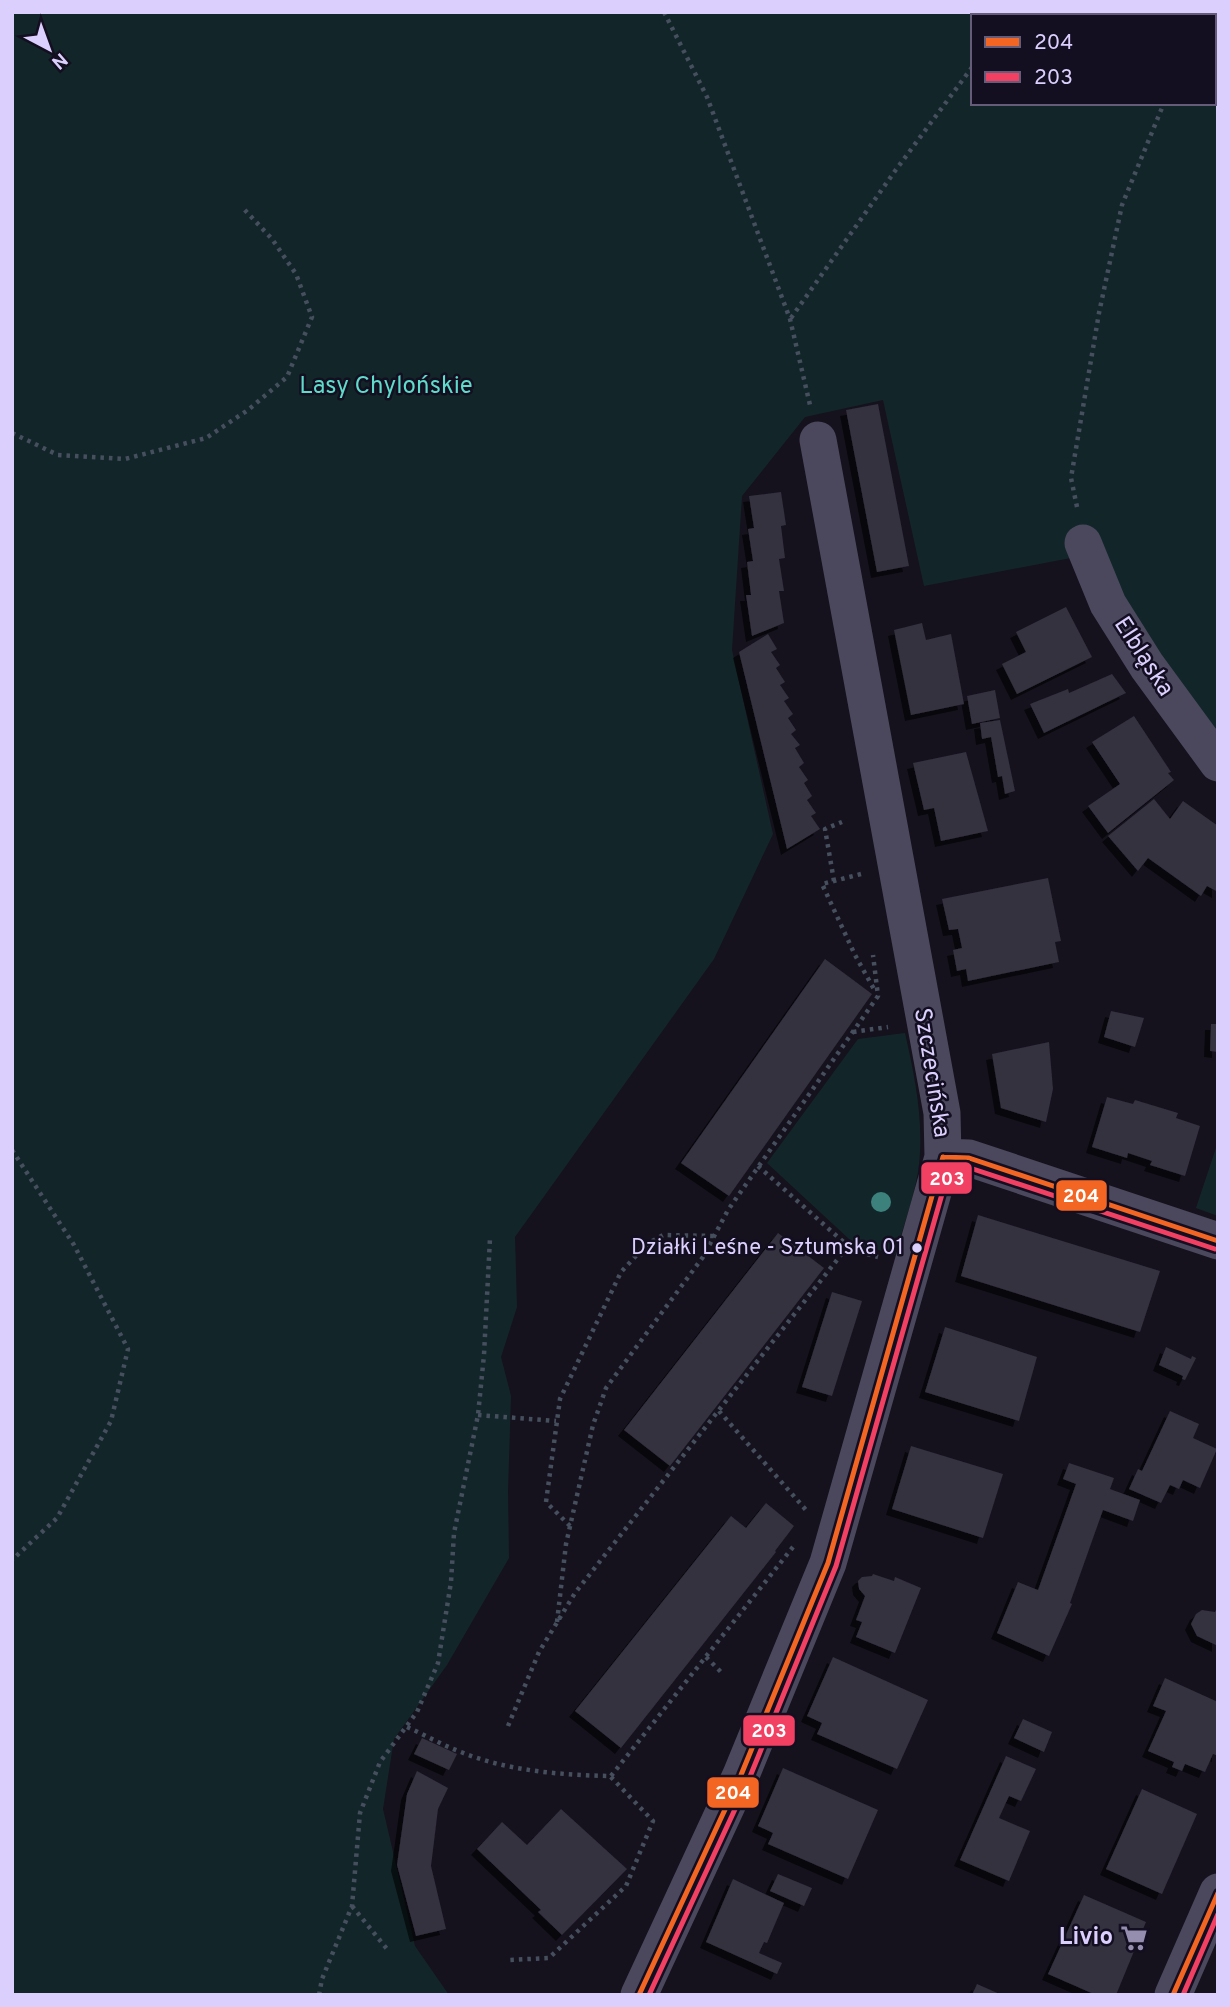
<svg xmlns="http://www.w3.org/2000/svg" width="1230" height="2007" font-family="Overpass,sans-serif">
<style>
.green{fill:#122629;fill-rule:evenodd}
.building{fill:#34303f;filter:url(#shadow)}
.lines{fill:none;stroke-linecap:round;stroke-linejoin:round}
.path{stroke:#464f5e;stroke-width:4.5;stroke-dasharray:3.5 5;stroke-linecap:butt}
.street{stroke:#4b485e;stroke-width:37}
.bus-1-casing{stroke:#140e21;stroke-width:10}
.bus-2-casing{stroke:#140e21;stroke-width:10}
.bus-1{stroke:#f26522;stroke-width:5}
.bus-2{stroke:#f24062;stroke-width:5}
.tree{fill:#3d817d}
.bus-dot{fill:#dbd0fd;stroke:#140e21;stroke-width:2.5}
.labels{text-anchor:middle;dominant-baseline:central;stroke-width:5;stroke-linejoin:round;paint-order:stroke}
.bus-label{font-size:22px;fill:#dbd0fd;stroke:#140e21;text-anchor:end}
.park-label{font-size:24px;fill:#5edbcb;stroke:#140e21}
.street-label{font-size:24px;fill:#dbd0fd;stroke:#140e21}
.poi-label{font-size:24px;font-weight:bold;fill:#dbd0fd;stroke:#140e21;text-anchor:end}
.line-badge{stroke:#140e21;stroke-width:2.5}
.badge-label{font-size:19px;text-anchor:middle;font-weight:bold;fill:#fff}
</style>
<defs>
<filter id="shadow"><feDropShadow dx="-6" dy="6" stdDeviation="0" flood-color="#0009"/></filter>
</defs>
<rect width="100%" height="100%" fill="#15121d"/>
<path class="green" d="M12,12h1206v727l-142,-182 -152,29 -41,-186 -78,17 -63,79 -10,154 41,184 -59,125 -199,278 2,70 -16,50 10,39 -3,95 1,67 -62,107 -53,74 -11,70 32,137 34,49h-437zM973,16h241v87h-241z
M905,1033c10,45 20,92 13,139 -5,28 -15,56 -23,83l-40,-12 -6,-4 -82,-76 91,-124z
M1218,1142v74l-22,-8z"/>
<path class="building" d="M878,404l31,162 -32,6 -31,-162z
M781,492l5,33 -5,1 4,32 -6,1 5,32h-5l5,32 -32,13 -6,-41h5l-4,-33 6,-1 -5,-32 6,-1 -5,-32z
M1066,607l26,50 -75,37 -15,-30 24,-12 -10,-20z
M922,623l4,17 25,-6 13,70 -53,11 -17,-85z
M768,634l9,15 -6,3 9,13 -4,3 9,14 -5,3 9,13 -5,3 9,13 -5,4 8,12 -5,4 9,11 -5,3 9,15 -5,4 9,13 -4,3 8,13 -5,4 9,13 -5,3 9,13 -33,20 -48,-197z
M1112,674l14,19 -82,40 -14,-29 38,-15 1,4z
M995,690l5,28 -28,6 -5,-28z
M1134,716l37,56 -3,1 6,7 -66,53 -20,-27 32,-22 -28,-42z
M1000,720l15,71 -10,3 -3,-18 -4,1 -7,-40 -9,2 -2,-16z
M966,752l22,79 -47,10 -7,-33 -10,2 -11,-47z
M1154,799l16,20 13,-18 35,25v66l-11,-6 -6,10 -53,-38 -10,13 -30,-35z
M1048,878l13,63 -6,1 4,20 -91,19 -2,-12 -9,2 -4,-21 9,-2 -4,-19 -9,1 -7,-31z
M825,959l47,35 -143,202 -48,-33z
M1111,1011l33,7 -9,29 -31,-10z
M1211,1024h7v28l-8,-1z
M1049,1042l4,47 -7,33 -45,-14 -9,-54z
M1107,1097l26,7 2,-4 43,13 -2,5 24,8 -15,50 -35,-11 2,-4 -24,-8 -1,5 -35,-11z
M978,1215l182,56 -20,61 -179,-56z
M778,1233l46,35 -154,198 -46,-36z
M832,1292l30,9 -30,95 -30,-9z
M945,1327l92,30 -18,64 -94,-29z
M1166,1347l25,12 1,-3 4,2 -11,22 -3,-1 1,-3 -24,-11z
M1170,1411l29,13 -6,14 24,11 -17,39 -17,-8 -4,9 -9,-4 -9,18 -32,-14 9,-20 4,2z
M911,1446l92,28 -20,64 -91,-29z
M1069,1463l45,15 -4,11 30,11 -7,21 -30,-11 -33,93 2,1 -23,52 -52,-23 21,-51 20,8 38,-106 -13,-5z
M766,1503l28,23 -19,25 1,1 -155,196 -46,-37 156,-195 15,12z
M873,1574l21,7 1,-4 26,11 -26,65 -39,-16 6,-15 -6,-2 9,-24 -6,-7 -1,-8 4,-4 10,-1z
M1218,1606v40l-21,-10 -6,-12 5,-10 6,-4 13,2z
M833,1657l95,43 -31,69 -80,-35 5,-11 -15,-7z
M1165,1678l53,24v54l-5,-2 -8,18 -20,-8 -3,7 -10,-4 2,-5 -26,-11 18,-40 -13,-5z
M1023,1719l29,13 -8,20 -30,-14z
M422,1738l35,16 -8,16 -35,-16z
M1006,1756l30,13 -15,32 -12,-5 -10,22 31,13 -21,50 -49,-21z
M783,1768l95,42 -30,69 -80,-35 5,-11 -15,-7z
M417,1771l31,17 -10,21 -7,57 15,63 -30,7 -19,-71 10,-71z
M1142,1789l55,25 -35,80 -56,-25z
M561,1809l66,60 -65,66 -24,-23 3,-2 -64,-61 25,-27 25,23z
M778,1874l34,14 -8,18 -34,-15z
M733,1879l51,24 -17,40 -3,-1 -5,11 23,10 -5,11 -71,-32z
M1084,1895l62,27 -30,73h-20l-48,-21z
M977,1984l25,11h-30z"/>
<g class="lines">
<path class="path" d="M664,12l43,85 83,222 20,86
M1009,16l2,-4
M1211,16l2,-4
M791,318l104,-147 78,-105
M12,433l46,22 67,4 81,-21 42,-28 39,-33 25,-60 -16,-43 -24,-35 -30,-32
M1077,507l-6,-29 28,-165 23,-108 42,-102
M861,874l-39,10 33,71 20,36
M834,881l-9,-52 17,-7
M853,1032l35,-5
M12,1150l62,95 54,104 -17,72 -54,97 -45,42
M758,1166l90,80
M719,1411l87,99
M478,1415l78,6
M570,1526l-24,-24 14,-103 61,-127 26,-28 16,-9 51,1
M557,1622l9,-78 27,-119 13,-37 97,-131 25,-47 150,-214 -5,-41
M706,1657l16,16
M508,1726l31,-74 36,-59 273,-347 11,6 19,5
M407,1727c18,8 35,18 54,25 46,19 100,23 149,24l43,45 -27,65 -77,72 -40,2
M611,1776l182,-229
M352,1906l35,43
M319,1995l3,-16 30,-73 8,-93 20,-51 37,-50 21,-49 13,-81 3,-49 24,-118 6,-60 6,-117"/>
<path class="street" d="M1083,543l25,61 39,62 71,97
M943,1157l26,1 249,83
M639,1995l102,-220 87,-212 115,-406 -1,-44 -124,-673
M1173,1995l45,-103"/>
<defs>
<path id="bus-1" d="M943,1157l26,1 249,83
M639,1995l102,-220 87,-212 115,-406
M1173,1995l45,-102"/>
<path id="bus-2" d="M649,1995l100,-216 87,-213 114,-400 17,1 248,82
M1183,1995l35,-81"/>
</defs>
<use href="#bus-1" class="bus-1-casing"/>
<use href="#bus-2" class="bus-2-casing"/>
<use href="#bus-1" class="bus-1"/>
<use href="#bus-2" class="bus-2"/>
</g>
<circle class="tree" cx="881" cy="1202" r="10"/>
<defs>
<symbol id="supermarket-bare" viewBox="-9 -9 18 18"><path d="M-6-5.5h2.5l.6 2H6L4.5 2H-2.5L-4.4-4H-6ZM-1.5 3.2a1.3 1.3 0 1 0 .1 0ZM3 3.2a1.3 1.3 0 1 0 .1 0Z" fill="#968eaf" stroke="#140e21" stroke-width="2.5" paint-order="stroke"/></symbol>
</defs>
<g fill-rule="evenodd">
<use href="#supermarket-bare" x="1115" y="1919" width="38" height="38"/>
</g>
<circle class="bus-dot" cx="917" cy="1248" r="6"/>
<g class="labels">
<g class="bus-label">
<text x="904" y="1248">Działki Leśne - Sztumska 01</text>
</g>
<g class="park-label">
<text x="386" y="387">Lasy Chylońskie</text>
</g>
<g class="street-label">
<text transform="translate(1143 657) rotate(57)">Elbląska</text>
<text transform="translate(931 1073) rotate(81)">Szczecińska</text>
</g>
<g class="poi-label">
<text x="1113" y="1938">Livio</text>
</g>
</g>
<g class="line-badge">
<rect x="920" y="1161" width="53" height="34" rx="7" fill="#f24062"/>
<rect x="1055" y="1179" width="53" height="33" rx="7" fill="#f26522"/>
<rect x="742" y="1714" width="54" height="33" rx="7" fill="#f24062"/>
<rect x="706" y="1776" width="54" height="33" rx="7" fill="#f26522"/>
</g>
<g class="badge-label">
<text x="947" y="1185">203</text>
<text x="1081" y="1202">204</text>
<text x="769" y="1737">203</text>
<text x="733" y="1799">204</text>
</g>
<rect width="1230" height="2007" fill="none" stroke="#dbd0fd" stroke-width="28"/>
<rect x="971" y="14" width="245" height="91" fill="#140e21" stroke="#645c79" stroke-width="2"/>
<rect x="985" y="37" width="35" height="10" fill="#f26522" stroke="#645c79" stroke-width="2"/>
<text x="1034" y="49" font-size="21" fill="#dbd0fd">204</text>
<rect x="985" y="72" width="35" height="10" fill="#f24062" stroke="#645c79" stroke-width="2"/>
<text x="1034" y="84" font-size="21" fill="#dbd0fd">203</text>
<g transform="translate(49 49) rotate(139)" stroke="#140e21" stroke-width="5" paint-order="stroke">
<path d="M0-5L12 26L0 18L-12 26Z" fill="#dbd0fd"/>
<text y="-10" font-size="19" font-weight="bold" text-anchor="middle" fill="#dbd0fd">N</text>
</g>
</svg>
